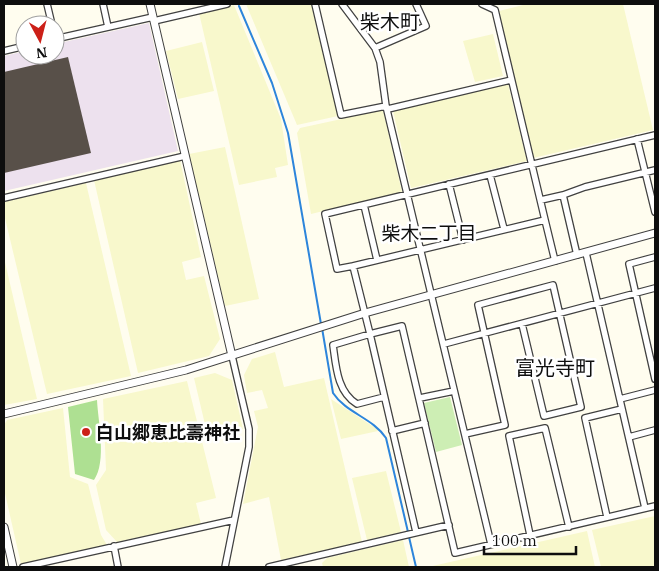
<svg xmlns="http://www.w3.org/2000/svg" width="659" height="571" font-family="'IBM Plex Serif','Noto Sans JP',serif">
<style>
.industrial{fill:#ede1ee}
.farmland{fill:#f8f8cc}
.green{fill:#cdeeb4}
.forest{fill:#aee092}
.lines{fill:none;stroke-linecap:round;stroke-linejoin:round}
.stream{stroke:#2d85db;stroke-width:2}
.building{fill:#585049}
.minor-casing{stroke:#414141;stroke-width:8}
.tertiary-casing{stroke:#414141;stroke-width:9}
.minor{stroke:#fff;stroke-width:5.5}
.tertiary{stroke:#fff;stroke-width:7}
.poi-dot{fill:#cc2018;stroke:#fff;stroke-width:2}
.labels{text-anchor:middle;dominant-baseline:central;stroke-width:5;stroke-linejoin:round;paint-order:stroke}
.poi-label{font-size:18px;font-weight:bold;fill:#0e0e0e;stroke:#fff;text-anchor:start}
.neighbourhood-label{font-size:19px;fill:#0e0e0e;stroke:#fff}
.quarter-label{font-size:20px;fill:#0e0e0e;stroke:#fff}
</style>
<rect width="100%" height="100%" fill="#fffdef"/>
<path class="industrial" d="M149,23l29,128 -174,40v-135l21,-5v4h30v-11z"/>
<path class="farmland" d="M246,4h65l27,112 -41,9z
M527,4h96l30,126 -120,28 -34,-147z
M234,5l47,114 7,46 -13,3 2,9 -38,8 -40,-172z
M493,34l10,42 -28,6 -12,-41z
M202,42l12,49 -36,8 -12,-48z
M508,84l19,77 -116,27 -18,-77z
M383,110l19,82 -91,22 -14,-81 3,-5z
M225,147l34,152 -34,7 -36,-152z
M180,160l21,97 -19,5 4,18 18,-4 16,63 -11,17 -71,17 -44,-193z
M86,183l45,193 -84,18 -43,-180v-12z
M4,258l33,141 -33,6z
M275,352l9,35 40,-9 38,164 -81,18 -12,-63 -26,7 15,-77 -4,-16 14,-3 -6,-18 -15,3 -3,-18 8,-16z
M215,373l17,7 11,49 -35,8 -14,-59z
M187,381l29,117 -20,5 5,21 -84,18 -11,-12 -10,-45 10,-15 -3,-71z
M331,399l46,30 1,2 -37,8z
M63,408l7,69 18,7 13,51 6,10 -86,19 -17,-75v-64l3,-5z
M386,471l15,61 -34,8 -15,-62z
M655,516v51h-54l-9,-37z
M587,531l8,36h-167z
M403,540l6,27h-86l-1,-4 5,-5z"/>
<path class="green" d="M450,397l12,48 -26,7 -12,-49z"/>
<path class="forest" d="M97,400c1,21 10,62 -3,80l-19,-6 -7,-67z"/>
<g class="lines">
<path class="stream" d="M239,6l33,77 16,50 33,191
M322,328l11,65c13,20 40,25 53,45l22,94
M409,537l7,30"/>
</g>
<path class="building" d="M68,57l23,96 -87,20v-101z"/>
<g class="lines">
<defs>
<path id="minor" d="M47,4l5,21
M103,4l5,23
M315,4l26,111 45,-9
M342,4l33,44 5,14 6,44 105,438
M482,4l13,6 50,210 -192,46 17,68 32,-8 53,227 200,-47
M154,21l73,-17
M55,39l98,-22
M375,48l51,-22 -10,-22
M4,51l21,-5
M388,109l123,-29
M637,139l18,73
M490,175l14,54
M449,184l14,56
M4,198l181,-42
M541,200l22,-5
M364,205l13,55
M545,220l10,41
M586,253l59,255
M577,255l-14,-60 22,-8 70,-17
M655,257l-26,7 26,115
M353,266l-16,3 -12,-55 330,-79
M444,344l211,-56
M384,397l-27,7c-20,-12 -21,-38 -24,-59l37,-11 46,198
M420,398l34,-7
M620,399l35,-9
M392,431l33,-8
M465,434l40,-9 -27,-120 75,-20 28,122 -37,9 -22,-92
M629,437l26,-7
M607,517l-22,-99 37,-9
M530,535l-21,-99 36,-8 24,99
M114,546l4,21
M23,567l211,-47
M225,567l24,-120v-18l-17,-73
M269,567l180,-42"/>
<path id="tertiary" d="M150,4l82,352
M4,414l182,-44 179,-57 290,-80
M4,527l9,40"/>
</defs>
<use href="#minor" class="minor-casing"/>
<use href="#tertiary" class="tertiary-casing"/>
<use href="#minor" class="minor"/>
<use href="#tertiary" class="tertiary"/>
</g>
<circle class="poi-dot" cx="86" cy="432" r="5"/>
<g class="labels">
<g class="poi-label">
<text x="96" y="432">白山郷恵比壽神社</text>
</g>
<g class="neighbourhood-label">
<text x="429" y="233">柴木二丁目</text>
</g>
<g class="quarter-label">
<text x="390" y="21">柴木町</text>
<text x="555" y="367">富光寺町</text>
</g>
</g>
<rect width="659" height="571" fill="none" stroke="#0e0e0e" stroke-width="10"/>
<g transform="translate(40 40) rotate(173)"><circle r="24" fill="#ffffff" stroke="#9f9f9f"/>
<path d="M0-4L9 19L0 12L-9 19Z" fill="#cc2018"/>
<text y="-8" font-size="14" font-weight="bold" text-anchor="middle" fill="#0e0e0e">N</text>
</g>
<path d="M484 546v8h92v-8" fill="none" stroke="#0e0e0e" stroke-width="2.5"/>
<text x="492" y="546" font-size="15" fill="#0e0e0e" stroke="#ffffff" stroke-width="4" paint-order="stroke">100 m</text>
</svg>
